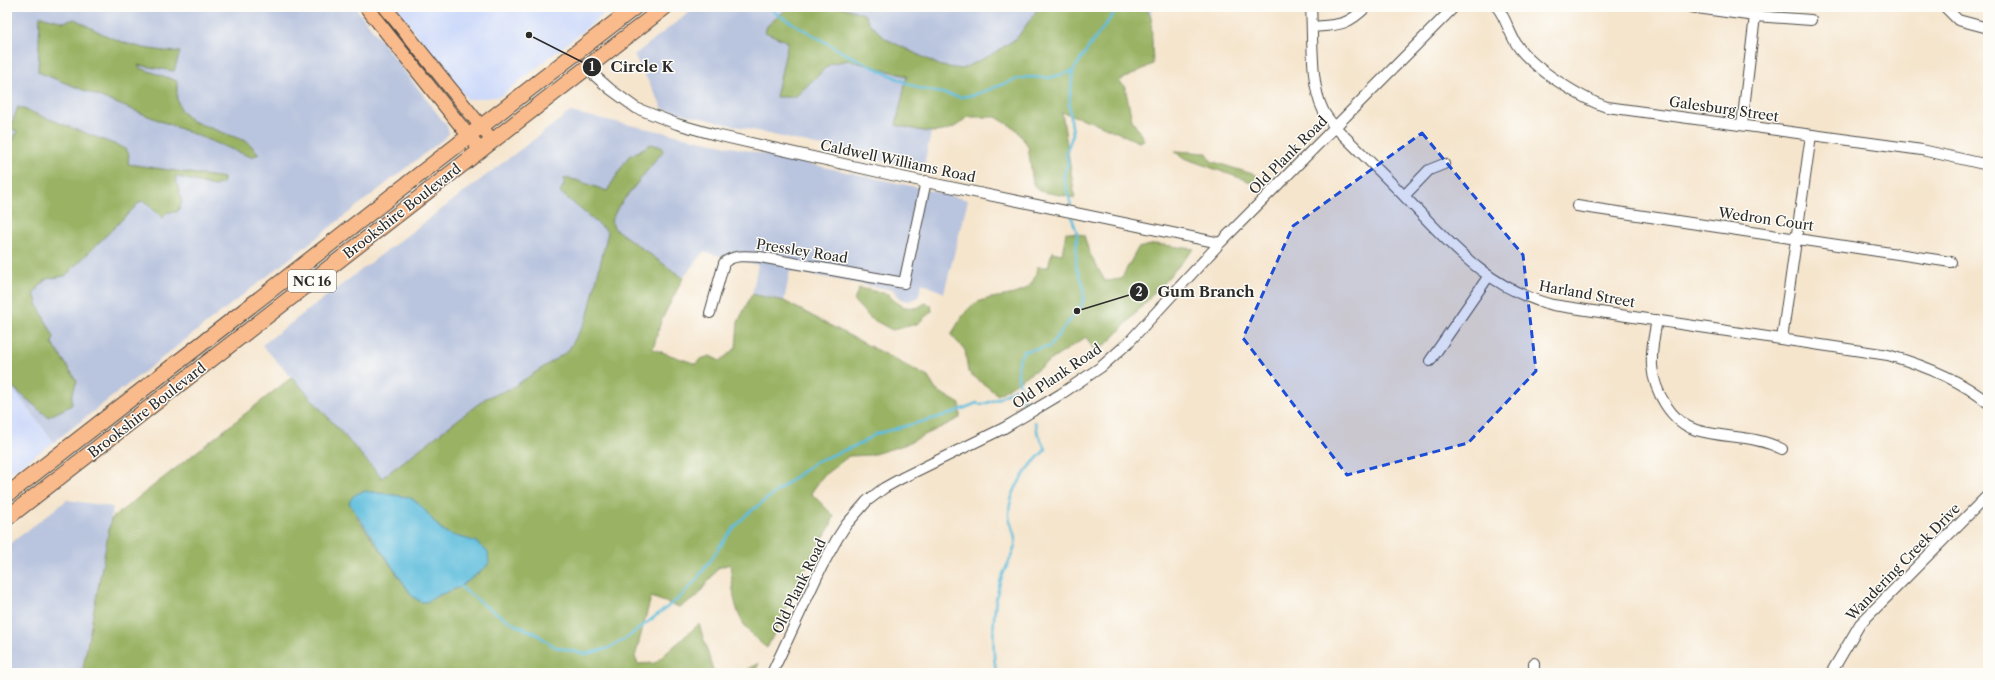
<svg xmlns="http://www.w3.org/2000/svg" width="1995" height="680" font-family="'Libre Caslon Text',serif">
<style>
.built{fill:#cedafa}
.industrial{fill:#b9c4de}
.forest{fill:#99b264;stroke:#626e48;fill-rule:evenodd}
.water{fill:#5fbddd;stroke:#457484}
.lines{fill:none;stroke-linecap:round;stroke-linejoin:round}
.stream{stroke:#5fbddd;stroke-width:2.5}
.minor-casing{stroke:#494743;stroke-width:12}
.major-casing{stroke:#494743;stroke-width:15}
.highway-casing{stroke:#494743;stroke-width:17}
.minor{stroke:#fff;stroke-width:10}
.major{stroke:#fabb8c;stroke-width:13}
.highway{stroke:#fabb8c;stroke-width:15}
.marked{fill:#1d4ed8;fill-opacity:0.2;stroke:#1d4ed8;stroke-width:3;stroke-dasharray:8 5;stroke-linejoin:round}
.labels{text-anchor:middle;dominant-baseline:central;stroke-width:3;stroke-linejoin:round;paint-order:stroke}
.shield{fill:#fdfcf7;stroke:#6a6a68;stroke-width:1}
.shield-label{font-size:13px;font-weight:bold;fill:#2b2b2b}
.street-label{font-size:14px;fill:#2b2b2b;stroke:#fdfcf7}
.leader{fill:none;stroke:#2b2b2b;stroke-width:1.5}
.callout-dot{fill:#2b2b2b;stroke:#fdfcf7;stroke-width:1.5}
.mark-label{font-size:12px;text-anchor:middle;font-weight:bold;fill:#fff}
.callout-label{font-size:15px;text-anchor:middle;font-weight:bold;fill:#2b2b2b;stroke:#fdfcf7;stroke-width:3;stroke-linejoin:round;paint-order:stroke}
</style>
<rect width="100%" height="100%" fill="#fdfcf7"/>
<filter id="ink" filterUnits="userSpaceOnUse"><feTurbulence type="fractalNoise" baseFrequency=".025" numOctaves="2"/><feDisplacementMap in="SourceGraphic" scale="8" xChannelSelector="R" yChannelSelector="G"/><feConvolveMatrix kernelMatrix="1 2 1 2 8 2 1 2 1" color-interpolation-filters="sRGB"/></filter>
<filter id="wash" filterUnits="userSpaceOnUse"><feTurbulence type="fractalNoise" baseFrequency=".012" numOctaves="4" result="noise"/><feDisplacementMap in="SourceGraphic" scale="16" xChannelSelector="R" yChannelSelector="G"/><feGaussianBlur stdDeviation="0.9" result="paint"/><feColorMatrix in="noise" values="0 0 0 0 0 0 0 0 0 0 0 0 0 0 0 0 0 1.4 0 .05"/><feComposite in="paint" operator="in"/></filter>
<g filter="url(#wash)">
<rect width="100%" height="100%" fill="#f5e5cd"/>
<path class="built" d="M395,7h218l-112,89 -33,4z
M7,381l47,61 -47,33z"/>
<path class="industrial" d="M7,7h348l92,119 2,7 -3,4 -392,305 -47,-61z
M696,7h455l2,57 -39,20 -178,26 -13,60 -260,-61 -29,-54z
M570,112l346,75 52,13 -24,93 -22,-10 -4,14 -9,4 -9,-2 -7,-9 -103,-19 -6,30 -32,-7 6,-29 -55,-13 -20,26 -73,-52 -23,93 -19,32 -58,38 -24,9 -104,80 -120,-133z
M67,500l46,7 -32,166h-74v-127z"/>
<path class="forest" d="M789,7h53l22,7 6,10 16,15 55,27 21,3 29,-14 26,-17 22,-31h106l6,9 2,48 -34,17 6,6 7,33 12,20 -5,2 -41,-18 -36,-12 13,86 -36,-7 -6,-7 -5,-38 -12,-17 -20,-12h-29c-22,23 -44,14 -71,8l11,-49 -59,-16 -18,4 -35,33h-19l12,-55 -23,-10 2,-6z
M40,16l24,6 11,-3c38,22 61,31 105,33l-6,19 -36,-6 2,3 37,13v18l4,12 11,10 56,21 11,12 -8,3 -213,-85z
M18,107l106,41 5,6 -1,10 96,14 -1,5 -9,3 -39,-10 7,26 -5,10h-9l-6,6 -15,-15 -6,-2 -76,75 -19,3 -12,14 4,13 16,31 -2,6 25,38 -5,14v10l-24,12 -39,-33 -2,1v-230l10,-24 -7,-3z
M651,144l11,3 1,4 -45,56 -7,14 4,8 68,49 -22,43 -8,28 43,15 4,-5 10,-3 10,5 16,-13 2,-26 14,-28 32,7 144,76 8,13 24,14v14l-56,27 -33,10 -22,1 -26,20 -12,17 23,23 -4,11 -17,27 -46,94c-34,-26 -32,-44 -37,-84l-12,4 -22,30 -17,9 -28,-10 -16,60 3,7 17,-1 44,-39 15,49h-632l29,-154 181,-142 90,101 104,-80 24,-9 58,-38 19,-32 21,-87 -48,-40 5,-10 -1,-4 12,2 31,11 21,-34zM365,491l43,6 37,35 13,6 17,4 14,21 -4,5 -25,19 -21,8 -13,7h-5l-8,-5 -57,-81z
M1175,151l32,2 4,8 48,15 -5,7 -73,-26z
M1066,232l18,3 5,17 16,29 16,-2 17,-31 17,-4 39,5 -80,88 -18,16 -10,-16 -88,58 -30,-23 -3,-22 -14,-15c6,-10 14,-26 25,-32 23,-12 57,0 61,-36h11l4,-15 10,2z
M859,288l29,6 7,8 10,5 12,1 8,-5 6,2 1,6 -15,13 -25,6 -22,-12 -16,-17z
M759,663l-4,10h-10l4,-5z"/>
<path class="water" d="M365,491l43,6c15,6 21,21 33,32 10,8 24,8 35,13 4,3 8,7 12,10l1,11 -4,5 -25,19 -21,8 -13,7h-5l-8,-5 -64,-94c3,-8 8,-10 16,-12z"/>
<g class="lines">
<path class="stream" d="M769,7l8,7 67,39 52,25 22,10 42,9 14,-2 43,-16 12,-2 20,1 24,-7
M1071,205l-8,-29 5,-13 -2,-10 7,-19 -4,-29 4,-34 18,-27 28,-37
M1024,402c-5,-15 -11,-37 0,-51l25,-4 32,-41 3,-8 -1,-15 -7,-16 1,-34 -5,-15
M458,585l30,23 28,17 19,8 20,14 30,7 21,-5 18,-9 54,-41 19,-20 31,-44 18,-20 69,-53 45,-18 16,-10 74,-20 27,-11 4,2 17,-6 20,-12
M996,673c-4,-28 -4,-63 4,-91 4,-12 12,-24 15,-36 2,-12 -5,-19 -6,-30 -1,-26 20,-50 37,-67l-8,-14 -3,-13"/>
</g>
</g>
<g filter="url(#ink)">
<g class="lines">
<defs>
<path id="minor" d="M1311,7c2,29 -1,78 12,103 3,7 8,12 13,18 23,23 46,45 69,69 45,46 82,92 148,108l335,50c35,10 72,24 100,48
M1497,7c9,11 12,26 20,38 14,22 65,54 90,62l315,43 66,15
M1690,7l65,9 56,4
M1945,7l13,13 30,8
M1312,27c26,-2 35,-1 54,-20
M586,68l24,21 26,19 41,16 39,11 176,40 328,68
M1742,125l13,-109
M1404,196l25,-26 15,-6
M1577,206l374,56
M710,313l14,-50c9,-9 24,-7 36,-6l144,26 22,-102
M1657,320c-3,15 -6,30 -5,46 2,25 19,56 44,64 30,9 56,4 86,19
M1782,339l29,-204
M1430,361l58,-84
M772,673l50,-107 15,-27 9,-14 21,-24 17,-13 18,-10 102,-50 57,-34 40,-27 27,-24 92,-100 234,-236
M1534,673v-10
M1831,673l29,-49 128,-129"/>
<path id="major" d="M366,7l114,143
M385,7l107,133"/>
<path id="highway" d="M7,495l628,-488
M7,518l658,-511"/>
</defs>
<use href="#minor" class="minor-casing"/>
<use href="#major" class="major-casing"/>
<use href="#highway" class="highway-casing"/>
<use href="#minor" class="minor"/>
<use href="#major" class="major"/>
<use href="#highway" class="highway"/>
</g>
</g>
<path class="marked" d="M1422,133l101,122 13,116 -68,72 -121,32 -104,-137 50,-112z"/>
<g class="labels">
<rect class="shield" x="288" y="270" width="48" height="22" rx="3"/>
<g class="shield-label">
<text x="312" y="281">NC 16</text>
</g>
<g class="street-label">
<text transform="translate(1724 109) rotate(8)">Galesburg Street</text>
<text transform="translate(1288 155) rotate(-45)">Old Plank Road</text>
<text transform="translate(898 161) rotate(12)">Caldwell Williams Road</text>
<text transform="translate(402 211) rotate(-38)">Brookshire Boulevard</text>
<text transform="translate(1766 219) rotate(8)">Wedron Court</text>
<text transform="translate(802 251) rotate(9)">Pressley Road</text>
<text transform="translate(1587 294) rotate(10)">Harland Street</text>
<text transform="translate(1057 376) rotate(-34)">Old Plank Road</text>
<text transform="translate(147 410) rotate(-38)">Brookshire Boulevard</text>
<text transform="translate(1903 562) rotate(-46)">Wandering Creek Drive</text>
<text transform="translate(799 586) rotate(-64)">Old Plank Road</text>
</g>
</g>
<path class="leader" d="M529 35L592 67M1077 311L1139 292"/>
<g class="callout-dot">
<circle cx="529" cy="35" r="4"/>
<circle cx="1077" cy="311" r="4"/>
<circle cx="592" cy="67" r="10"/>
<circle cx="1139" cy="292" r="10"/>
</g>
<g class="mark-label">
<text x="592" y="71">1</text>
<text x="1139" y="296">2</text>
</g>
<g class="callout-label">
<text x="642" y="72">Circle K</text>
<text x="1206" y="297">Gum Branch</text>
</g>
<rect width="1995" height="680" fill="none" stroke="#fdfcf7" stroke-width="24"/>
</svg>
